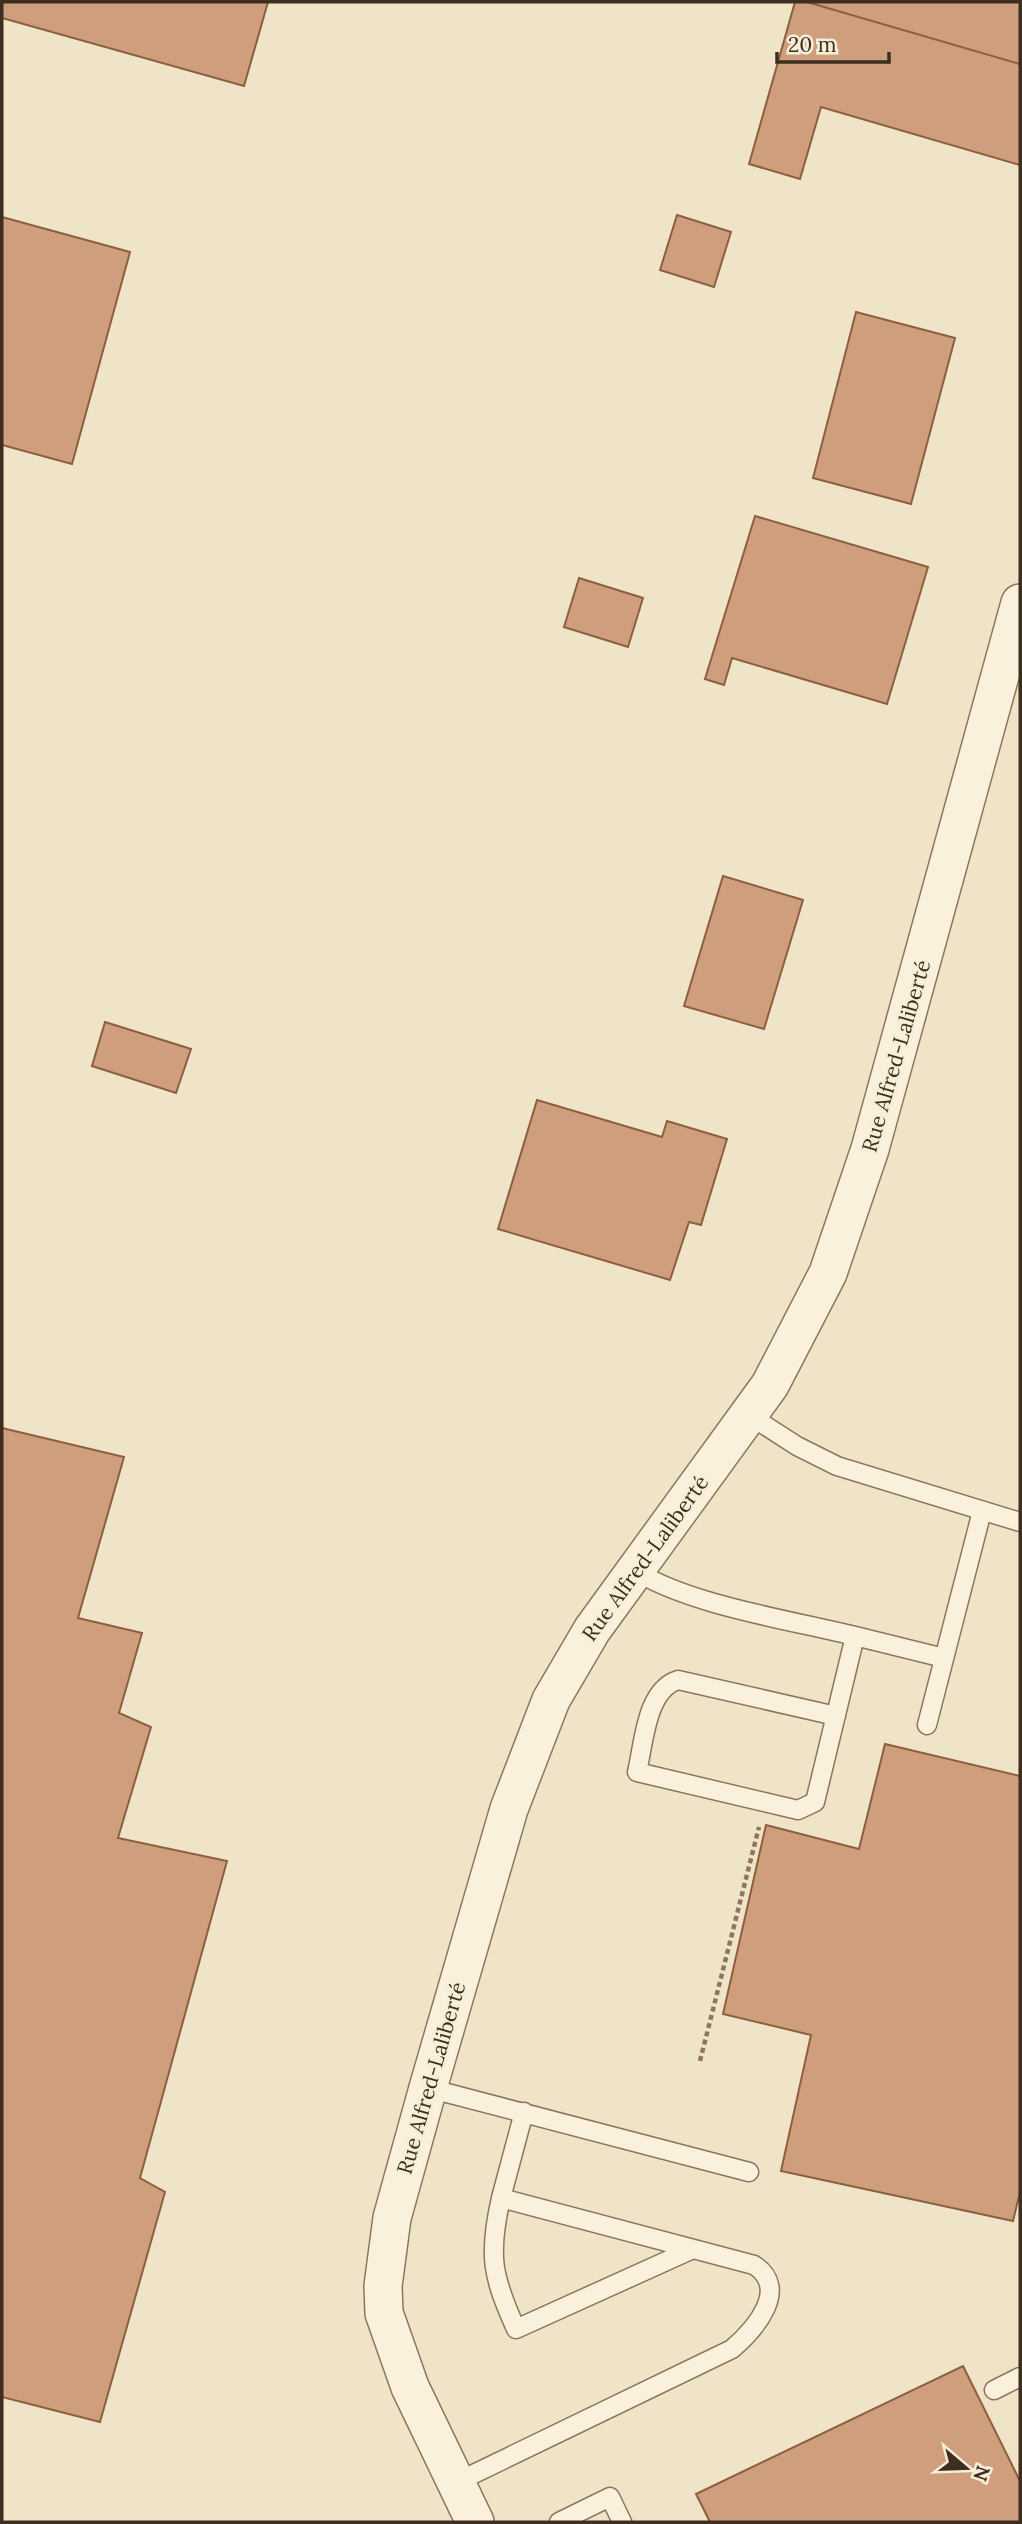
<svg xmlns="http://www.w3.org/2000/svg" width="1022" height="2524" font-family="Lora,serif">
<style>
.building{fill:#cf9f7d;stroke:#8d5f41;stroke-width:2}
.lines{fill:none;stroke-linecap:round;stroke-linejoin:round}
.lane-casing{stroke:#8d765c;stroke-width:21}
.street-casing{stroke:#8d765c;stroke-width:40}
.path{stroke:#8d765c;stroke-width:4.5;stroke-dasharray:5 3.5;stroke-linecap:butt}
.lane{stroke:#faf1dc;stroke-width:18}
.street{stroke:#faf1dc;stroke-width:37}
.labels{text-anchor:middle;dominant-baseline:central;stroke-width:5;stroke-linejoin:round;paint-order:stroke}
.street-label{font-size:21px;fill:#3d2e20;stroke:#f7eed8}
</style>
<rect width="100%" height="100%" fill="#f0e4c8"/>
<path class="building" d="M2,2h266l-24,84 -242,-68z
M795,2h12l213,62v101l-199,-58 -21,72 -51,-15z
M807,2h213v62z
M677,215l54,17 -17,55 -54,-17z
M2,217l128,35 -58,212 -70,-19z
M856,312l99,26 -44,166 -98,-26z
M755,516l173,51 -41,137 -155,-46 -8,27 -19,-6z
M579,578l64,20 -15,49 -64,-20z
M723,876l80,24 -39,129 -80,-23z
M105,1022l86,27 -15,44 -84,-27z
M537,1100l125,37 5,-16 60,18 -26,86 -12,-3 -19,58 -172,-51z
M2,1428l122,29 -46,161 64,15 -23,80 32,14 -33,111 109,23 -87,317 25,14 -65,230 -98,-25z
M885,1744l135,32v416l-7,29 -232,-50 30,-136 -88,-21 43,-189 93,24z
M963,2366l57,115v41h-310l-14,-28z"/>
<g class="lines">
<defs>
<path id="lane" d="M749,1415l48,31 40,20 183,56
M634,1570c55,35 156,50 221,66l-40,166 -17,8 -161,-38c7,-29 9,-82 41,-92l158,36
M855,1636l89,22
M927,1725l55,-214
M428,2088l321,84
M501,2198c-13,57 -9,78 15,131l177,-80
M994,2390l26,-13
M455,2483l277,-134c22,-19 59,-60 22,-84l-253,-67 23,-86
M559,2522l51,-25 12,25"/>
<path id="street" d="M475,2522l-65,-135 -26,-74 -1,-27 9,-68 36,-130 81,-279 42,-109 41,-70 178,-245 58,-112 42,-124 150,-546"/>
</defs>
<use href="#lane" class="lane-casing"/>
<use href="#street" class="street-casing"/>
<path class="path" d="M700,2061l59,-234"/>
<use href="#lane" class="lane"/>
<use href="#street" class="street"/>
</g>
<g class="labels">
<g class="street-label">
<text transform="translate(896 1056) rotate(-74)">Rue Alfred-Laliberté</text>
<text transform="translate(645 1558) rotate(-54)">Rue Alfred-Laliberté</text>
<text transform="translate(431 2078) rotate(-74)">Rue Alfred-Laliberté</text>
</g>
</g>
<rect width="1022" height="2524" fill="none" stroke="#3d2e20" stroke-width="7"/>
<g transform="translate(966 2468) rotate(109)" stroke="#f7eed8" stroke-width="5" paint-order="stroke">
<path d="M0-5L12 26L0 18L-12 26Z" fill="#3d2e20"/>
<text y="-10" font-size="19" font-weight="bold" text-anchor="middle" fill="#3d2e20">N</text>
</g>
<path d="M777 52v10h112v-10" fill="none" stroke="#3d2e20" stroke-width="3.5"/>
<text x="788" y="52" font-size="21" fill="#3d2e20" stroke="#f7eed8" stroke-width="5" paint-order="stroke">20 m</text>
</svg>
